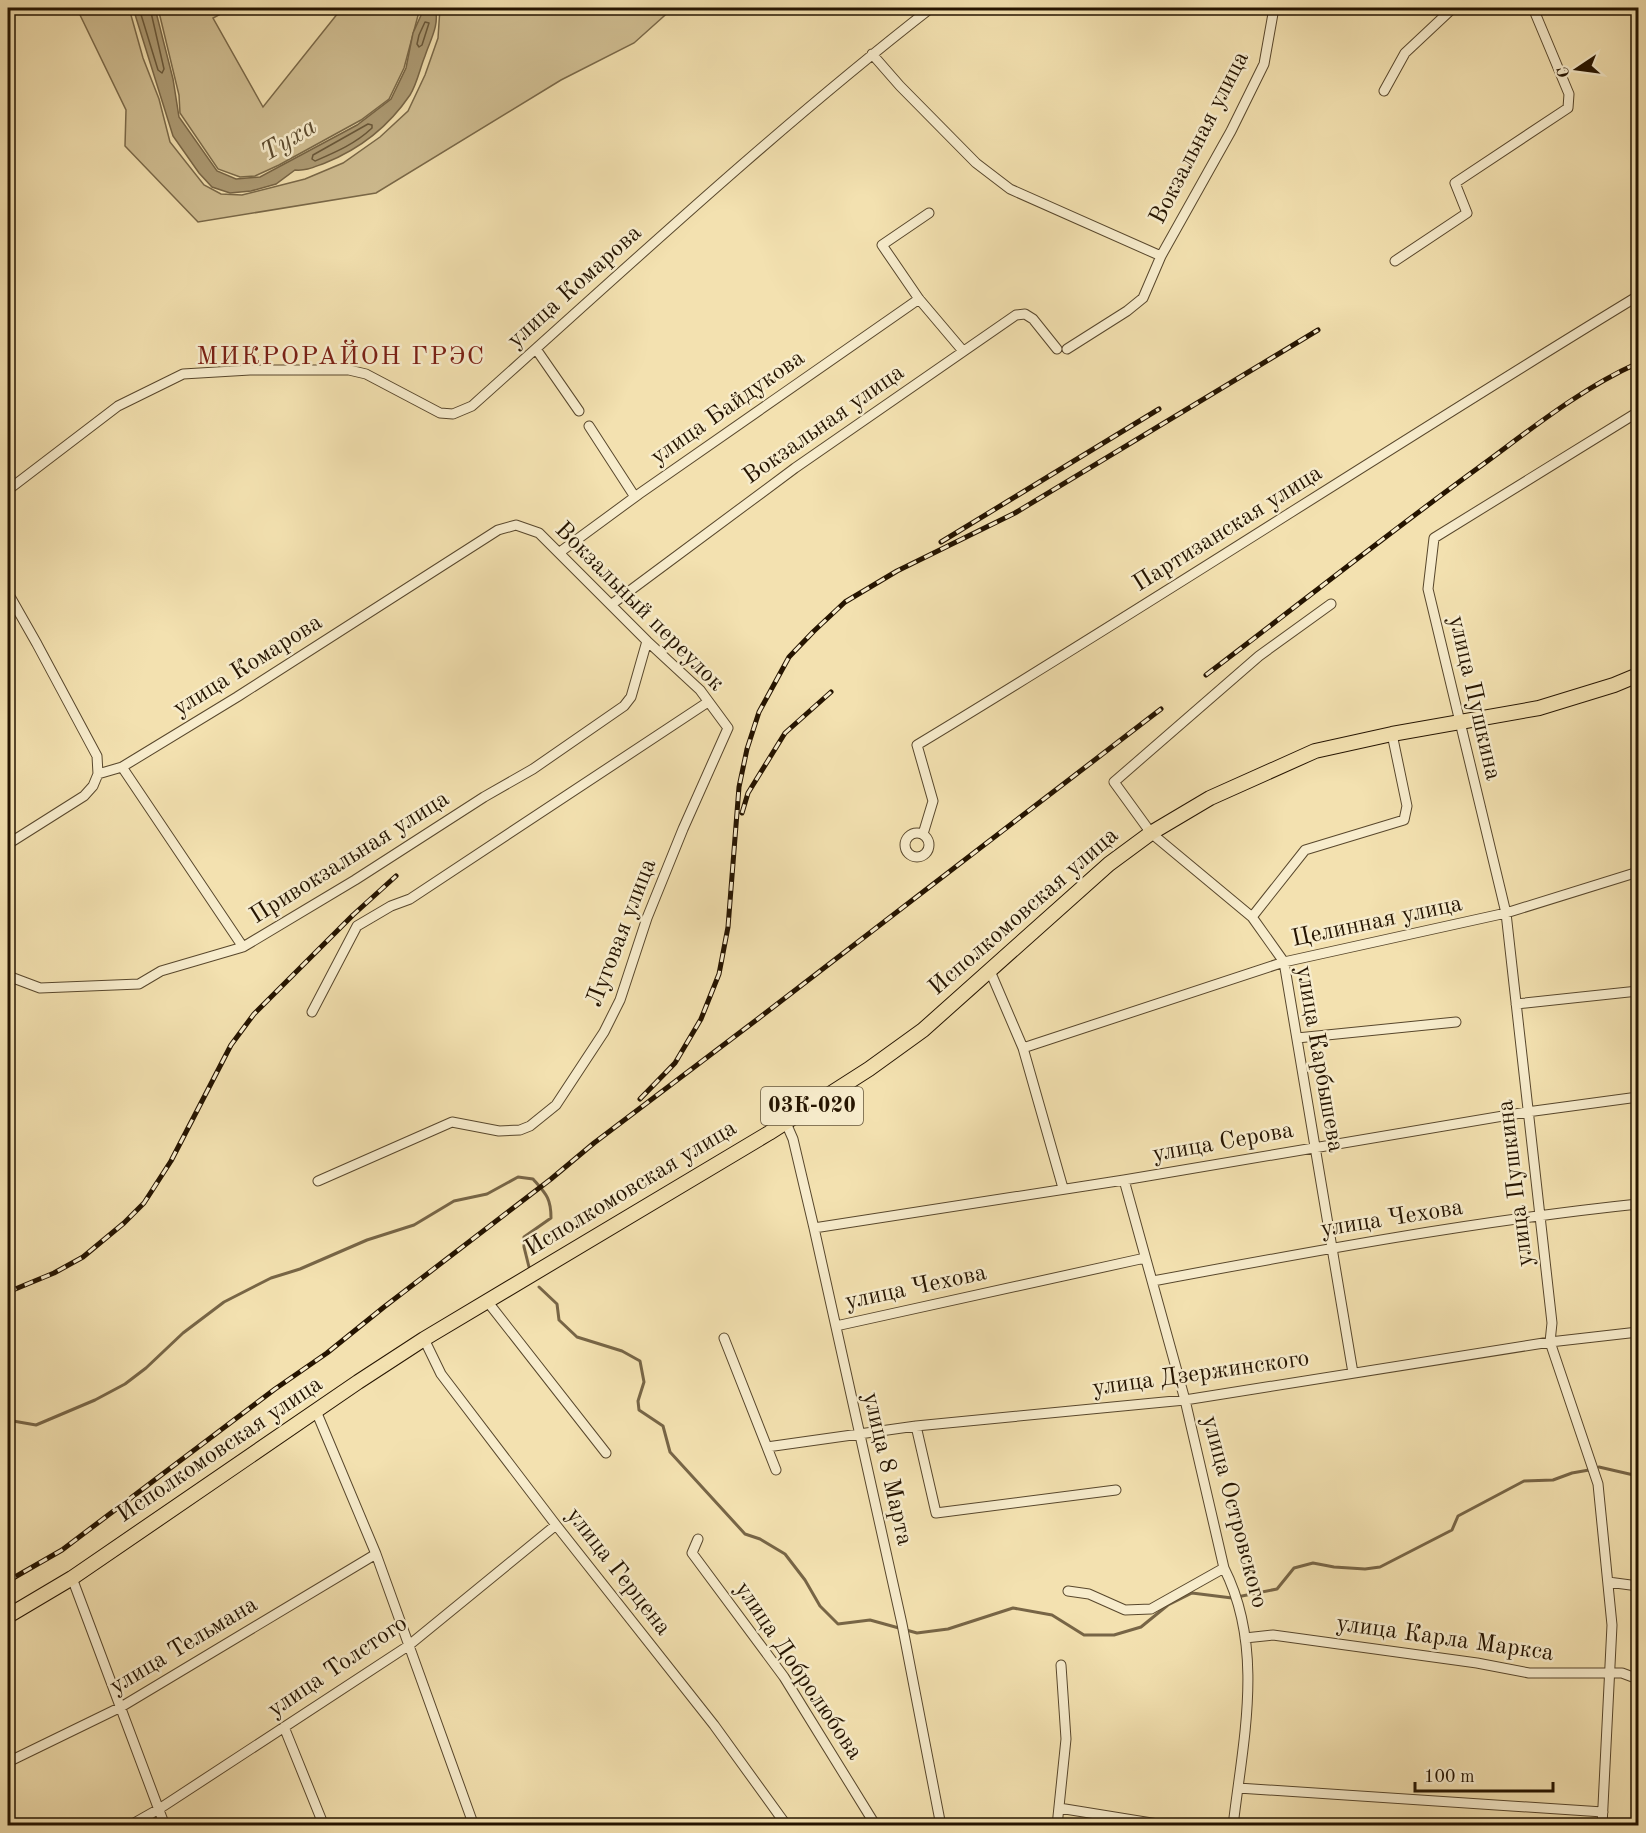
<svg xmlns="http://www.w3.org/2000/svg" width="1646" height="1833" font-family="'Old Standard TT',serif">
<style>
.green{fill:#d0be92;stroke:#7a6949;stroke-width:1.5}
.water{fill:#ad9b74;stroke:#776546;stroke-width:1.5}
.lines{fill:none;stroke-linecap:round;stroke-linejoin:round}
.shore{stroke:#69583a;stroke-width:1.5}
.stream{stroke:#776546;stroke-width:3}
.minor-casing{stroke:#58472c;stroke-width:11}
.primary-casing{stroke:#251400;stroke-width:16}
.minor{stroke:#f7eccc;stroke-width:9}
.primary{stroke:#f3e1b0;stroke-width:14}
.rail-casing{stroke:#251400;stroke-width:5}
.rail{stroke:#f7eccc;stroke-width:3;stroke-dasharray:9;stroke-linecap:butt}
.labels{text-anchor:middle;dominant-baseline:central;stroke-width:5;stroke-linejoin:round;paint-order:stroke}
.shield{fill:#f7eccc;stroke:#64553d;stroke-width:1.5}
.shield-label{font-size:22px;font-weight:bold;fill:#251400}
.street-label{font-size:24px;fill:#251400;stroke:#f7eccc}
.water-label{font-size:26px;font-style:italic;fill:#5b4a2e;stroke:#f7eccc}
.neighbourhood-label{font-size:26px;letter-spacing:1.5px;fill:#7a1f14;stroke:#f7eccc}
</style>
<rect width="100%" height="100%" fill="#f3e1b0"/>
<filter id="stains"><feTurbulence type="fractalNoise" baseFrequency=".00333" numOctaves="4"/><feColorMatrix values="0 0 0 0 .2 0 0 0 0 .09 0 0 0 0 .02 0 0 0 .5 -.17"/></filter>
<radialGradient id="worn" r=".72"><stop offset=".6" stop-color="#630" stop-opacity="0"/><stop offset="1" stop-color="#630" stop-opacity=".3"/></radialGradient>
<path class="green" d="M78,8h51l14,50 16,41 11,43 34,43 17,9 21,1 63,-16 38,-16 37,-26 28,-26 17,-36 13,-37 2,-30h233l-39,35 -73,37 -185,113 -178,29 -73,-76 1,-36 -46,-95z
M158,8h74l-19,10 50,89 79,-99h78l-16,60 -15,31 -28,21 -82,45 -24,11 -15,1 -22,-8 -38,-56 -1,-18z"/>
<path class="water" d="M133,8h22l18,71 6,38 38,54 19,8 24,-2 97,-52 34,-26 15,-31 7,-35 9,-20v-5h13c5,17 -5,32 -10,48 -5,12 -8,28 -15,39 -21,31 -50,54 -85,68 -11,4 -18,8 -30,7l-19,14 -25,7 -21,2 -18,-6 -13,-14 -26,-37z"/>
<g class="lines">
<path class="shore" d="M139,8l19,62 4,3 2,-4 -14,-61
M425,22l4,1 -7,22 -3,2 -2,-3 2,-9z
M368,124l4,1v3c-17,16 -36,24 -57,33l-3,-2 1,-4z"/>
<path class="stream" d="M539,1287l18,17 2,16 18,17 45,14 18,10 4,21 -6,19 1,9 24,16 7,26 75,82 15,5 25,15 20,26 15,26 18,18 32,-4 47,13 31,-4 65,-21 39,7 32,20h30l27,-8 27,-22 24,-12 40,5 45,-9 17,-21 19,-5 21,4 31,2 15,-2 72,-37 6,-14 66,-35 29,-1 19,-7 17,-3
M8,1418l5,3 23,4 59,-25 30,-16 21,-16 37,-35 41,-31 47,-24 29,-9 67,-29 47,-15 40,-24 33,-7 31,-17 15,2c13,15 18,19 18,39l-27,19v10l5,20
M1599,1467l39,9"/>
<defs>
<path id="minor" d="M872,54l28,32 76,77 34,26 151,67
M1384,91l21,-38 48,-45
M929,213l-47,32 37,54 44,52
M1395,261l72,-48 -12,-30 113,-75 1,-14 -36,-86
M536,349l43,62
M1067,349l60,-38 16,-13 18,-42 70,-125 33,-67 10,-56
M589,426l46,71
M8,490l110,-84 65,-32 67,-4h99l17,4 74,39 13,1 19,-8c151,-135 300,-274 459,-398
M560,552l79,-58 280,-195
M8,593l29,51 60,112 1,18
M612,604l183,-136 221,-153 9,-1 8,5 24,30
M1331,604l-72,52 -145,126 37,51 101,84 32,45 69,411
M122,767l121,180
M905 845a12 12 0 1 1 24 0a12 12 0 1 1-24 0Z
M923,834l10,-33 -16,-56c242,-146 479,-302 721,-449
M8,844l76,-48 9,-10 5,-12 24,-7 115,-70 261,-167 18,-5 23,8 108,108 53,49 28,38 -45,101 -36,89 -27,82 -16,32 -48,73 -26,21 -10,4 -21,1 -47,-9 -134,59
M1252,917l53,-67 99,-30 3,-14 -15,-72
M990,971l33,77 40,140
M8,976l32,12 99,-4 22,-13 82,-24 112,-67 129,-83 49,-28 91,-63 7,-9 16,-56
M1516,1004l122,-13
M312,1012l45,-86 34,-20 19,-7 298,-197
M1297,1038l159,-16
M1023,1048l261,-86 222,-49 132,-41
M786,1123l7,16 21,89 88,396 39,202
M1124,1180l61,220 39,168c41,81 19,172 9,258
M814,1228l310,-48 403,-68 111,-15
M1153,1281c161,-30 322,-60 485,-77
M487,1301l119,152
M836,1326l309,-68
M724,1338l52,132
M424,1339l17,35 115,151 158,200 73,101
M316,1411l60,143 98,272
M916,1426l20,87 180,-23
M767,1447l149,-21 269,-26 365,-58 88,-10
M698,1539l-6,14 92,124 92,149
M72,1578l93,248
M1608,1582l30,4
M1068,1591l21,3 36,16 26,-1 73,-41
M1245,1638l28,-3 204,28 52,10h93l16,6
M284,1727l40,99
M8,1762l113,-55 255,-153
M1238,1788l365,24
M1059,1808l111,18
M129,1826l30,-17 249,-163 148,-121
M1057,1826l9,-87 -5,-74
M1602,1826l10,-201 -14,-141 -48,-142 2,-19 -46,-410 -78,-324 6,-51 204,-126"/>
<path id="primary" d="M8,1616l64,-38 286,-196 66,-43 345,-206 100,-64 54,-39 186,-166 42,-31 59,-35 105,-47 77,-17 147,-26 75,-23 24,-10"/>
</defs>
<use href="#minor" class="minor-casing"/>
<use href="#primary" class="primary-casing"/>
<use href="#minor" class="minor"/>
<use href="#primary" class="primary"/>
<defs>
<path id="rail" d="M941,542l218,-133
M1206,675c91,-69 180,-140 272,-207 52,-38 102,-79 160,-105
M742,813l6,-20 37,-60 46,-41
M640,1099l35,-36 26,-44 18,-45 9,-47 11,-140 8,-38 12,-37 30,-55 25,-26 31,-29 52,-31 118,-58 303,-183
M8,1292l46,-19 29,-16 41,-34 20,-20 27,-42 60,-116 23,-31 99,-99 43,-39
M8,1581l54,-31 213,-161 52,-36 57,-46 167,-128 43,-36 165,-125 402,-309"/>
</defs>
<use href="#rail" class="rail-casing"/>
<use href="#rail" class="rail"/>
</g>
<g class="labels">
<rect class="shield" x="761" y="1087" width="102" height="38" rx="4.5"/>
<g class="shield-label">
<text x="812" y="1106">03К-020</text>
</g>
<g class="street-label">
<text transform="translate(1200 138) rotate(-63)">Вокзальная улица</text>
<text transform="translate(575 287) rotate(-42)">улица Комарова</text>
<text transform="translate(728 408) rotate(-35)">улица Байдукова</text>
<text transform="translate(824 425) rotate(-35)">Вокзальная улица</text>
<text transform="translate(1228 529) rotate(-32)">Партизанская улица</text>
<text transform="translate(639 607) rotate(45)">Вокзальный переулок</text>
<text transform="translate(248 666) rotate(-32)">улица Комарова</text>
<text transform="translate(1474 698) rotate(77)">улица Пушкина</text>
<text transform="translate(350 858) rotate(-32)">Привокзальная улица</text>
<text transform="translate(1024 912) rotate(-41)">Исполкомовская улица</text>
<text transform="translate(1377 922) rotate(-12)">Целинная улица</text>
<text transform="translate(622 933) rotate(-69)">Луговая улица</text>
<text transform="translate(1319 1059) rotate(80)">улица Карбышева</text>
<text transform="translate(1223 1143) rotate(-10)">улица Серова</text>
<text transform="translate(1516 1183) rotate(-97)">улица Пушкина</text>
<text transform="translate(631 1189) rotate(-31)">Исполкомовская улица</text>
<text transform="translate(1392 1219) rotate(-9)">улица Чехова</text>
<text transform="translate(916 1288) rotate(-12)">улица Чехова</text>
<text transform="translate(1201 1374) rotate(-8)">улица Дзержинского</text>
<text transform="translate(220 1450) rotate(-34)">Исполкомовская улица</text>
<text transform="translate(887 1469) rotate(77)">улица 8 Марта</text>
<text transform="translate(1234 1512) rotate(75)">улица Островского</text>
<text transform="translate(618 1572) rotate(52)">улица Герцена</text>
<text transform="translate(1445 1639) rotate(8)">улица Карла Маркса</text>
<text transform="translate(184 1646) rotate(-31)">улица Тельмана</text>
<text transform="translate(338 1667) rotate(-34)">улица Толстого</text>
<text transform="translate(798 1671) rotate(56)">улица Добролюбова</text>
</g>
<g class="water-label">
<text transform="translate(289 140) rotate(-31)">Туха</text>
</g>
<g class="neighbourhood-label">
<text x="341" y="357">МИКРОРАЙОН ГРЭС</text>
</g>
</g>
<rect width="1646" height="1833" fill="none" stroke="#f3e1b0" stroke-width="30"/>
<rect x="9" y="9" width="1628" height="1815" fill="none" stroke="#251400" stroke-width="3"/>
<rect x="15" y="15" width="1616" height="1803" fill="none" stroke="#251400" stroke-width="1.5"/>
<g transform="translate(1577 69) rotate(257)" stroke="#f7eccc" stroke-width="4.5" paint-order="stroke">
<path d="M0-4.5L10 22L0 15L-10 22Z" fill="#251400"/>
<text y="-9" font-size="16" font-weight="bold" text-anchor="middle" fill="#251400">С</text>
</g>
<path d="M1415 1782v9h138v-9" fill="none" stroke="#251400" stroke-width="3"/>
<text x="1424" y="1782" font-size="18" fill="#251400" stroke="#f7eccc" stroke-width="4.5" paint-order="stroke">100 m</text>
<rect width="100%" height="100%" filter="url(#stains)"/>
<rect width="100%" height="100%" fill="url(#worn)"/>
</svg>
